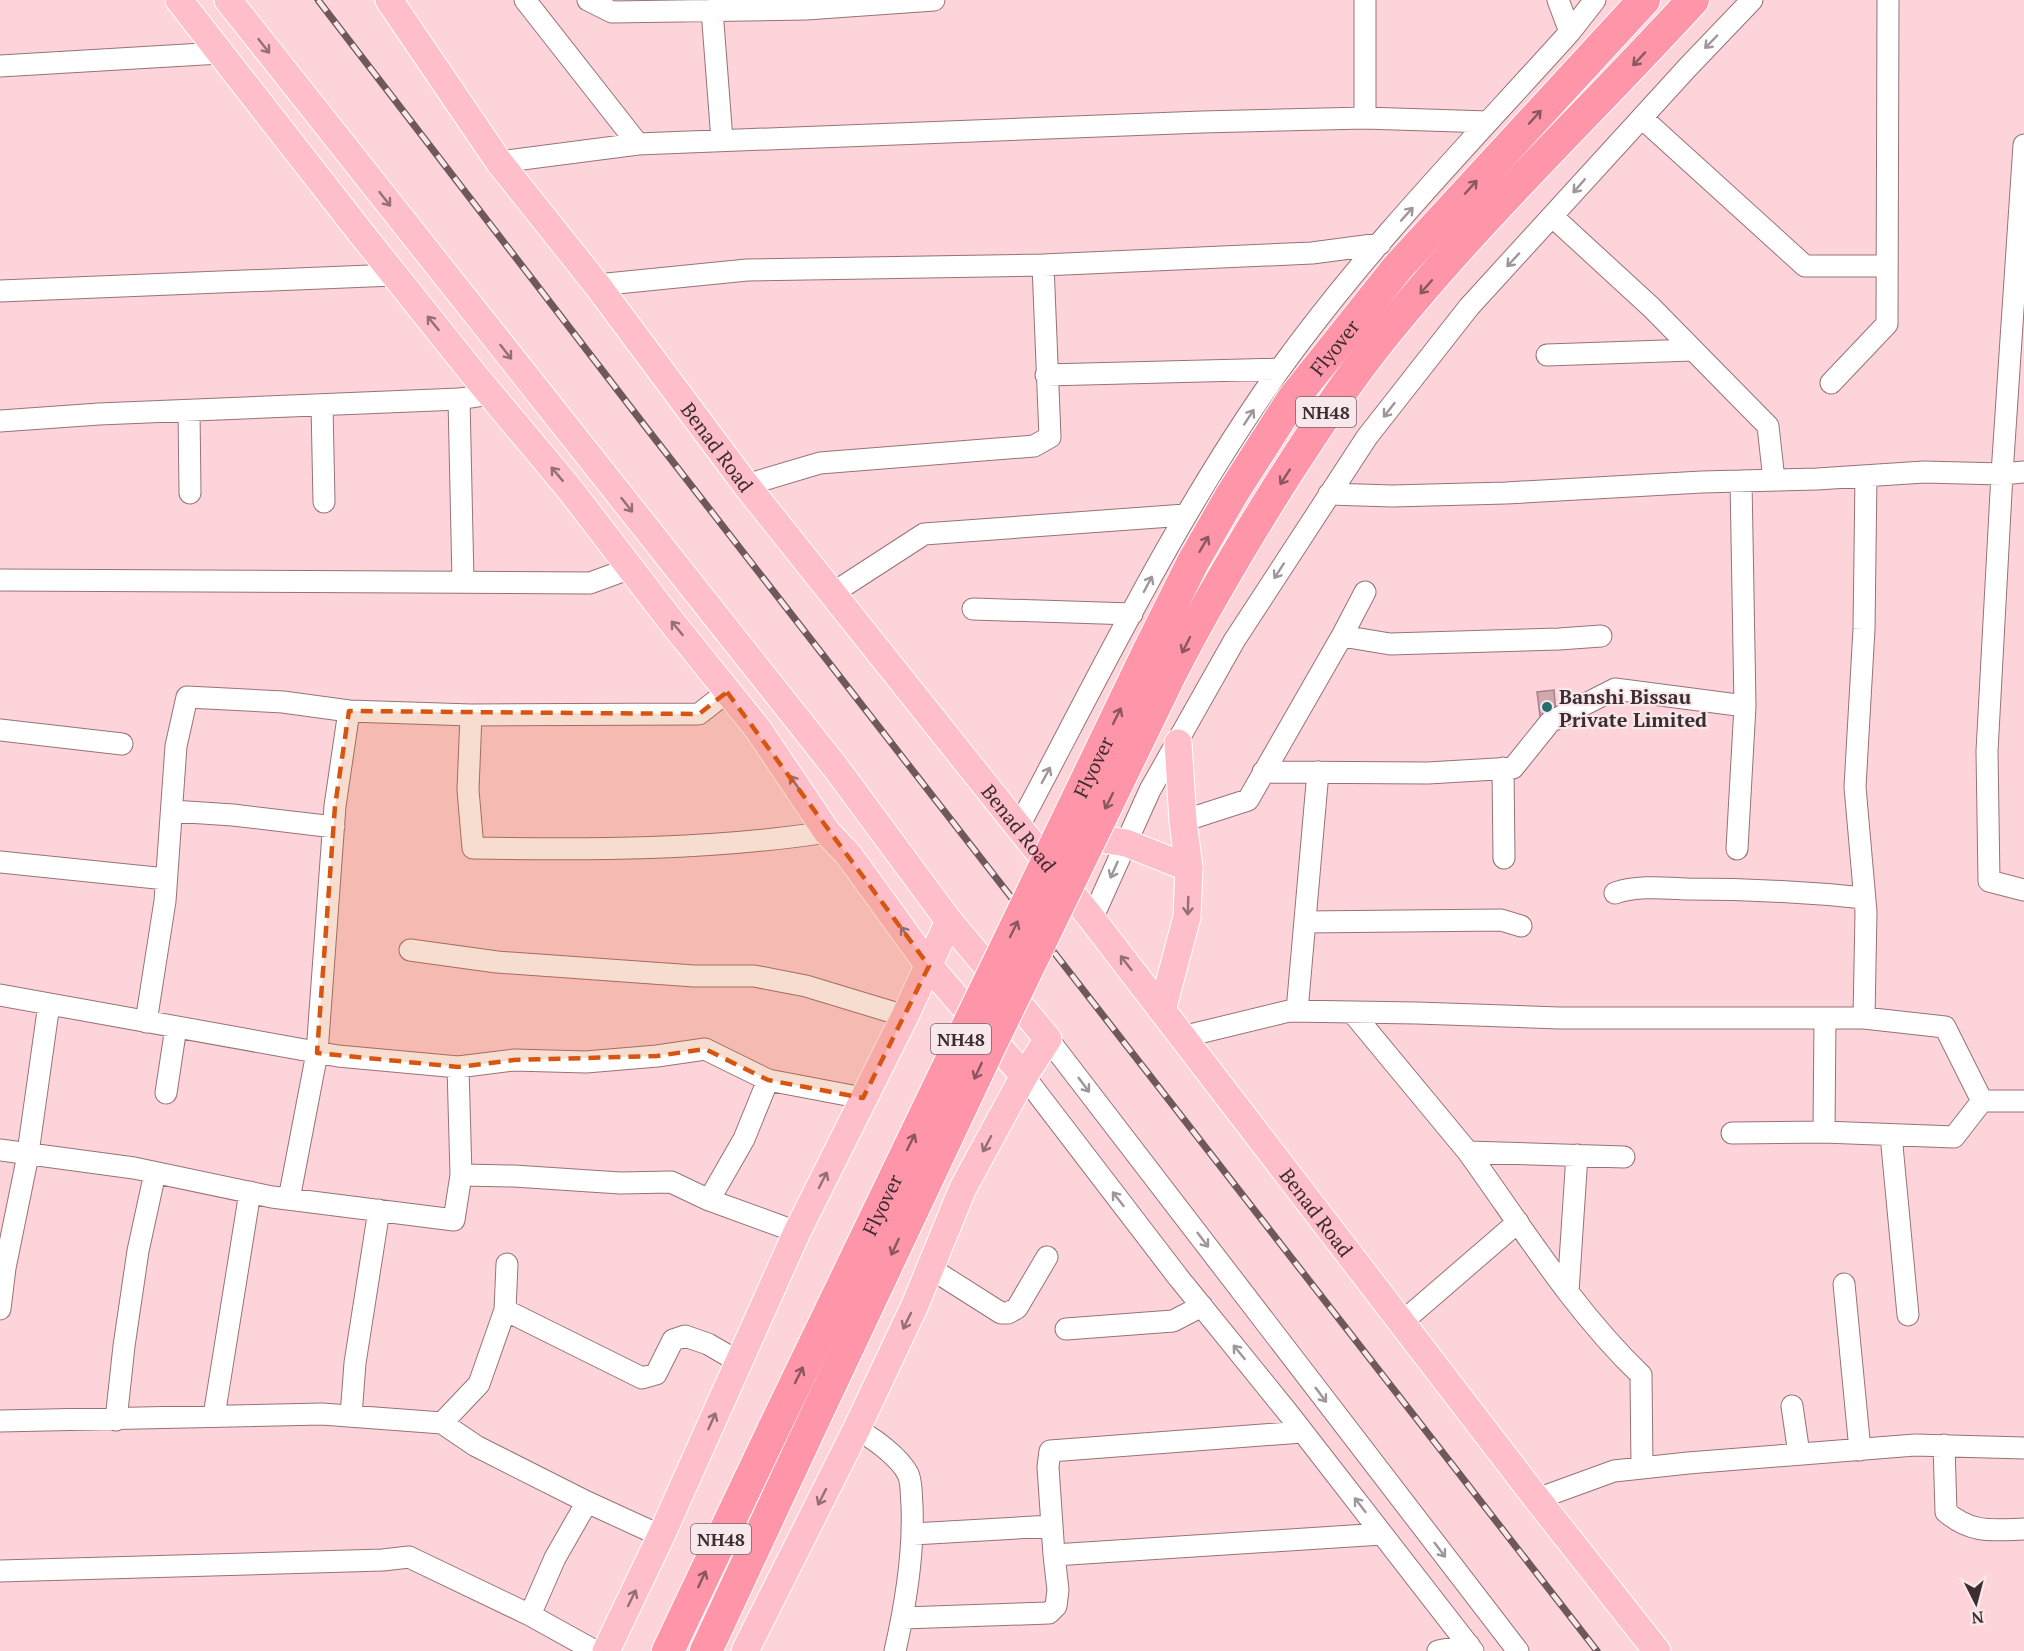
<svg xmlns="http://www.w3.org/2000/svg" width="2024" height="1651" font-family="'PT Serif',serif">
<style>
.building{fill:#d0a9af;stroke:#a78288;stroke-width:1.5}
.lines{fill:none;stroke-linecap:round;stroke-linejoin:round}
.minor-casing{stroke:#977278;stroke-width:23}
.major-casing{stroke:#fff;stroke-width:29}
.highway-casing{stroke:#fff;stroke-width:34}
.minor{stroke:#fff;stroke-width:21}
.major{stroke:#febfcb;stroke-width:27}
.highway{stroke:#fe95a9;stroke-width:32}
.rail-casing{stroke:#6e585c;stroke-width:7}
.rail{stroke:#f9e8eb;stroke-width:4.5;stroke-dasharray:14;stroke-linecap:butt}
.highway-bridge-casing{stroke:#fff;stroke-width:34;stroke-linecap:butt}
.highway-bridge{stroke:#fe95a9;stroke-width:32}
.oneway{stroke:#9e9698}
.oneway2{stroke:#946f76}
.oneway3{stroke:#8a5760}
.marked{fill:#d75510;fill-opacity:0.2;stroke:#d75510;stroke-width:4.5;stroke-dasharray:12 8;stroke-linejoin:round}
.poi-dot{fill:#246f70;stroke:#f9e8eb;stroke-width:2}
.labels{text-anchor:middle;dominant-baseline:central;stroke-width:4.5;stroke-linejoin:round;paint-order:stroke}
.shield{fill:#f9e8eb;stroke:#756568;stroke-width:1.5}
.shield-label{font-size:18px;font-weight:bold;fill:#3d2d30}
.street-label{font-size:20px;fill:#3d2d30;stroke:#f9e8eb}
.poi-label{font-size:20px;font-weight:bold;fill:#3d2d30;stroke:#f9e8eb;text-anchor:start}
</style>
<rect width="100%" height="100%" fill="#fdd4da"/>
<path class="building" d="M1554,690l2,24 -16,2 -3,-24z"/>
<g class="lines">
<defs>
<path id="minor" d="M525,0l113,144
M588,0l24,12 194,-3 128,-9
M1365,0v118
M1558,0l12,32
M712,10l10,130
M0,66l220,-13
M1642,118l163,148h82
M2024,145l-22,329 -15,277 2,130 35,9
M499,162l139,-18 564,-22 163,-4 123,4
M1553,217l98,90 117,119 6,54
M597,285l150,-15 296,-5 269,-12 68,-9
M0,291l394,-16
M1547,355l146,-5
M1046,375l234,-6
M1831,383l56,-59 1,-324
M459,399l4,182
M322,405l2,97
M189,411l1,82
M0,421l99,-7 360,-15 32,-5
M746,485l74,-22 214,-17 16,-9 -7,-172
M1329,494l63,2 114,-3 196,-11 115,-3 107,-7 78,2 22,-2
M0,580l590,3 41,-15
M833,593l91,-59 261,-19
M973,609l159,5
M1342,636l23,-44
M727,692l-28,22 -228,1 -3,75 5,58c118,2 238,2 354,-16
M0,730l122,14
M1503,768l1,90
M1263,772l165,1 85,-5 37,-46 65,-33 130,17 -4,-225
M172,811l61,4 101,12
M1183,821l65,-21 94,-164 48,8 169,-5 42,-3
M1019,826c82,-154 159,-314 261,-457 87,-121 191,-227 290,-337l25,-32
M1737,849l8,-143
M0,862l166,17
M1615,893c23,-8 49,-5 73,-4 59,0 118,3 176,9
M1092,919l58,-129 84,-149 133,-204 102,-130 219,-240 64,-67
M1305,922l196,-2 20,6
M410,950l87,12 197,14h60l52,10 99,30
M0,995l338,61 120,11 3,108 -7,45 -182,-23 -138,-29 -134,-18
M1297,1011l21,-239
M1352,1012l116,140 156,5
M1825,1018l-1,114 130,5 28,-36
M1864,1018l2,-106 -11,-125 9,-158 2,-153
M146,1022l19,-121 11,-155 11,-49 96,5 66,9
M1182,1037l107,-26 128,2 142,5h305l81,9 37,74h42
M1048,1039l470,612
M458,1067l56,-7 72,2 71,-6 48,-7 63,31 95,18
M1024,1076l154,201 111,137 184,237
M166,1093l10,-66
M1732,1133l92,-1
M1891,1135l17,180
M1468,1152c55,76 105,158 173,223l1,93
M461,1175l53,1 106,7 51,-1 38,18 88,32
M289,1199l28,-146 18,-247 14,-95 122,4
M709,1200l35,-61 24,-59
M930,1268l71,45h7l9,-5 30,-51
M1844,1284l16,166
M1568,1292l9,-137
M0,1309l5,-41 22,-108 22,-156
M505,1310l2,-46
M1401,1323l117,-101
M1066,1329l107,-8 29,-15
M1792,1406l7,48
M214,1416l36,-224
M351,1416l4,-53 24,-153
M116,1420l8,-74 14,-95 17,-78
M0,1421l322,-7 120,9 34,23 111,56
M442,1423l37,-39 26,-74 137,68 14,-4 17,-34 12,-4 23,8 31,18
M856,1430c16,6 44,28 52,44 4,8 3,22 4,31 2,50 -6,98 -17,146
M1302,1432l-252,19 -2,16 6,88 328,-21
M1944,1445l2,67c26,22 47,18 78,17
M1537,1499l77,-28 74,-8 227,-18 109,3
M913,1534l138,-8
M0,1571l383,-11 26,-3 121,58 65,36
M530,1615l25,-57 32,-56 74,34
M903,1618l146,-5 7,-7 2,-16 -4,-35
M1438,1651l31,-6"/>
<g id="major">
<path d="M179,0l182,233 115,144 92,110 103,134 87,108 69,103 21,22 81,112 95,110"/>
<path d="M228,0l608,768 113,153 99,118 -24,37 -61,112 -48,117 -59,125 -111,221"/>
<path id="s1" d="M389,0l110,162 98,123 149,200 346,434 445,580 120,152"/>
<path d="M1070,834l56,9 63,25"/>
<path d="M1162,1010l25,-93 2,-49 -6,-47 -5,-78"/>
<path d="M606,1651l55,-115 136,-304 108,-216 44,-95"/>
</g>
<g id="highway">
<path id="s2" d="M1148,652l45,-90 39,-68 60,-94 106,-133 246,-267"/>
<path d="M1171,673c36,-70 74,-134 116,-200 25,-39 51,-78 79,-115 99,-128 218,-239 327,-358"/>
<path d="M668,1651l106,-223"/>
<path d="M706,1651l97,-208"/>
</g>
</defs>
<use href="#minor" class="minor-casing"/>
<use href="#major" class="major-casing"/>
<use href="#highway" class="highway-casing"/>
<use href="#minor" class="minor"/>
<use href="#major" class="major"/>
<use href="#highway" class="highway"/>
<defs>
<path id="rail" d="M318,0l327,426 952,1225"/>
</defs>
<use href="#rail" class="rail-casing"/>
<use href="#rail" class="rail"/>
<defs>
<g id="highway-bridge">
<path id="s3" d="M774,1428l374,-776"/>
<path d="M803,1443l187,-397 181,-373"/>
</g>
</defs>
<use href="#highway-bridge" class="highway-bridge-casing"/>
<use href="#highway-bridge" class="highway-bridge"/>
</g>
<defs><path id="oneway-shaft" d="M-6 0H5M1.5-3L5.5 0L1.5 3" fill="none" stroke-width="1.6" stroke-linecap="round" stroke-linejoin="round" transform="scale(1.5)"/></defs>
<g class="oneway">
<use href="#oneway-shaft" transform="translate(1711 42) rotate(134)"/>
<use href="#oneway-shaft" transform="translate(1579 186) rotate(131)"/>
<use href="#oneway-shaft" transform="translate(1407 214) rotate(-48)"/>
<use href="#oneway-shaft" transform="translate(1513 260) rotate(133)"/>
<use href="#oneway-shaft" transform="translate(1389 410) rotate(128)"/>
<use href="#oneway-shaft" transform="translate(1249 417) rotate(-57)"/>
<use href="#oneway-shaft" transform="translate(1279 571) rotate(123)"/>
<use href="#oneway-shaft" transform="translate(1148 584) rotate(-62)"/>
<use href="#oneway-shaft" transform="translate(1046 775) rotate(-62)"/>
<use href="#oneway-shaft" transform="translate(1114 870) rotate(114)"/>
<use href="#oneway-shaft" transform="translate(1084 1085) rotate(53)"/>
<use href="#oneway-shaft" transform="translate(1118 1199) rotate(-128)"/>
<use href="#oneway-shaft" transform="translate(1203 1240) rotate(53)"/>
<use href="#oneway-shaft" transform="translate(1239 1352) rotate(-129)"/>
<use href="#oneway-shaft" transform="translate(1321 1395) rotate(53)"/>
<use href="#oneway-shaft" transform="translate(1360 1505) rotate(-128)"/>
<use href="#oneway-shaft" transform="translate(1440 1550) rotate(53)"/>
</g>
<g class="oneway2">
<use href="#oneway-shaft" transform="translate(264 46) rotate(52)"/>
<use href="#oneway-shaft" transform="translate(385 199) rotate(52)"/>
<use href="#oneway-shaft" transform="translate(433 323) rotate(-129)"/>
<use href="#oneway-shaft" transform="translate(506 352) rotate(52)"/>
<use href="#oneway-shaft" transform="translate(557 474) rotate(-130)"/>
<use href="#oneway-shaft" transform="translate(627 505) rotate(52)"/>
<use href="#oneway-shaft" transform="translate(677 628) rotate(-129)"/>
<use href="#oneway-shaft" transform="translate(795 783) rotate(-124)"/>
<use href="#oneway-shaft" transform="translate(1188 906) rotate(92)"/>
<use href="#oneway-shaft" transform="translate(906 934) rotate(-126)"/>
<use href="#oneway-shaft" transform="translate(1126 963) rotate(-128)"/>
<use href="#oneway-shaft" transform="translate(987 1144) rotate(118)"/>
<use href="#oneway-shaft" transform="translate(823 1180) rotate(-63)"/>
<use href="#oneway-shaft" transform="translate(907 1321) rotate(116)"/>
<use href="#oneway-shaft" transform="translate(712 1421) rotate(-66)"/>
<use href="#oneway-shaft" transform="translate(822 1497) rotate(117)"/>
<use href="#oneway-shaft" transform="translate(632 1598) rotate(-64)"/>
</g>
<g class="oneway3">
<use href="#oneway-shaft" transform="translate(1639 59) rotate(133)"/>
<use href="#oneway-shaft" transform="translate(1535 117) rotate(-48)"/>
<use href="#oneway-shaft" transform="translate(1471 187) rotate(-48)"/>
<use href="#oneway-shaft" transform="translate(1426 287) rotate(131)"/>
<use href="#oneway-shaft" transform="translate(1285 477) rotate(123)"/>
<use href="#oneway-shaft" transform="translate(1204 544) rotate(-60)"/>
<use href="#oneway-shaft" transform="translate(1186 645) rotate(117)"/>
<use href="#oneway-shaft" transform="translate(1117 716) rotate(-64)"/>
<use href="#oneway-shaft" transform="translate(1109 801) rotate(116)"/>
<use href="#oneway-shaft" transform="translate(1014 929) rotate(-64)"/>
<use href="#oneway-shaft" transform="translate(978 1071) rotate(115)"/>
<use href="#oneway-shaft" transform="translate(911 1142) rotate(-64)"/>
<use href="#oneway-shaft" transform="translate(895 1247) rotate(115)"/>
<use href="#oneway-shaft" transform="translate(799 1375) rotate(-64)"/>
<use href="#oneway-shaft" transform="translate(702 1579) rotate(-65)"/>
</g>
<path class="marked" d="M727,692l202,274 -66,132 -95,-18 -63,-31 -48,7 -143,4 -56,7 -141,-14 18,-247 14,-95 350,3z"/>
<circle class="poi-dot" cx="1547" cy="707" r="6"/>
<g class="labels">
<g class="shield">
<rect x="1296" y="397" width="60" height="30" rx="4.5"/>
<rect x="931" y="1024" width="60" height="30" rx="4.5"/>
<rect x="691" y="1524" width="60" height="30" rx="4.5"/>
</g>
<g class="shield-label">
<text x="1326" y="412">NH48</text>
<text x="961" y="1039">NH48</text>
<text x="721" y="1539">NH48</text>
</g>
<g class="street-label">
<text stroke="none"><textPath href="#s2" startOffset="358">Flyover</textPath></text>
<text stroke="none"><textPath href="#s1" startOffset="555">Benad Road</textPath></text>
<text stroke="none"><textPath href="#s3" startOffset="734">Flyover</textPath></text>
<text stroke="none"><textPath href="#s1" startOffset="1041">Benad Road</textPath></text>
<text stroke="none"><textPath href="#s3" startOffset="248">Flyover</textPath></text>
<text stroke="none"><textPath href="#s1" startOffset="1527">Benad Road</textPath></text>
</g>
<g class="poi-label">
<text x="1559" y="696">Banshi Bissau<tspan x="1559" dy="23">Private Limited</tspan></text>
</g>
</g>
<g transform="translate(1976 1603) rotate(174)" stroke="#f9e8eb" stroke-width="4.5" paint-order="stroke">
<path d="M0-4.5L10 22L0 15L-10 22Z" fill="#3d2d30"/>
<text y="-9" font-size="16" font-weight="bold" text-anchor="middle" fill="#3d2d30">N</text>
</g>
</svg>
